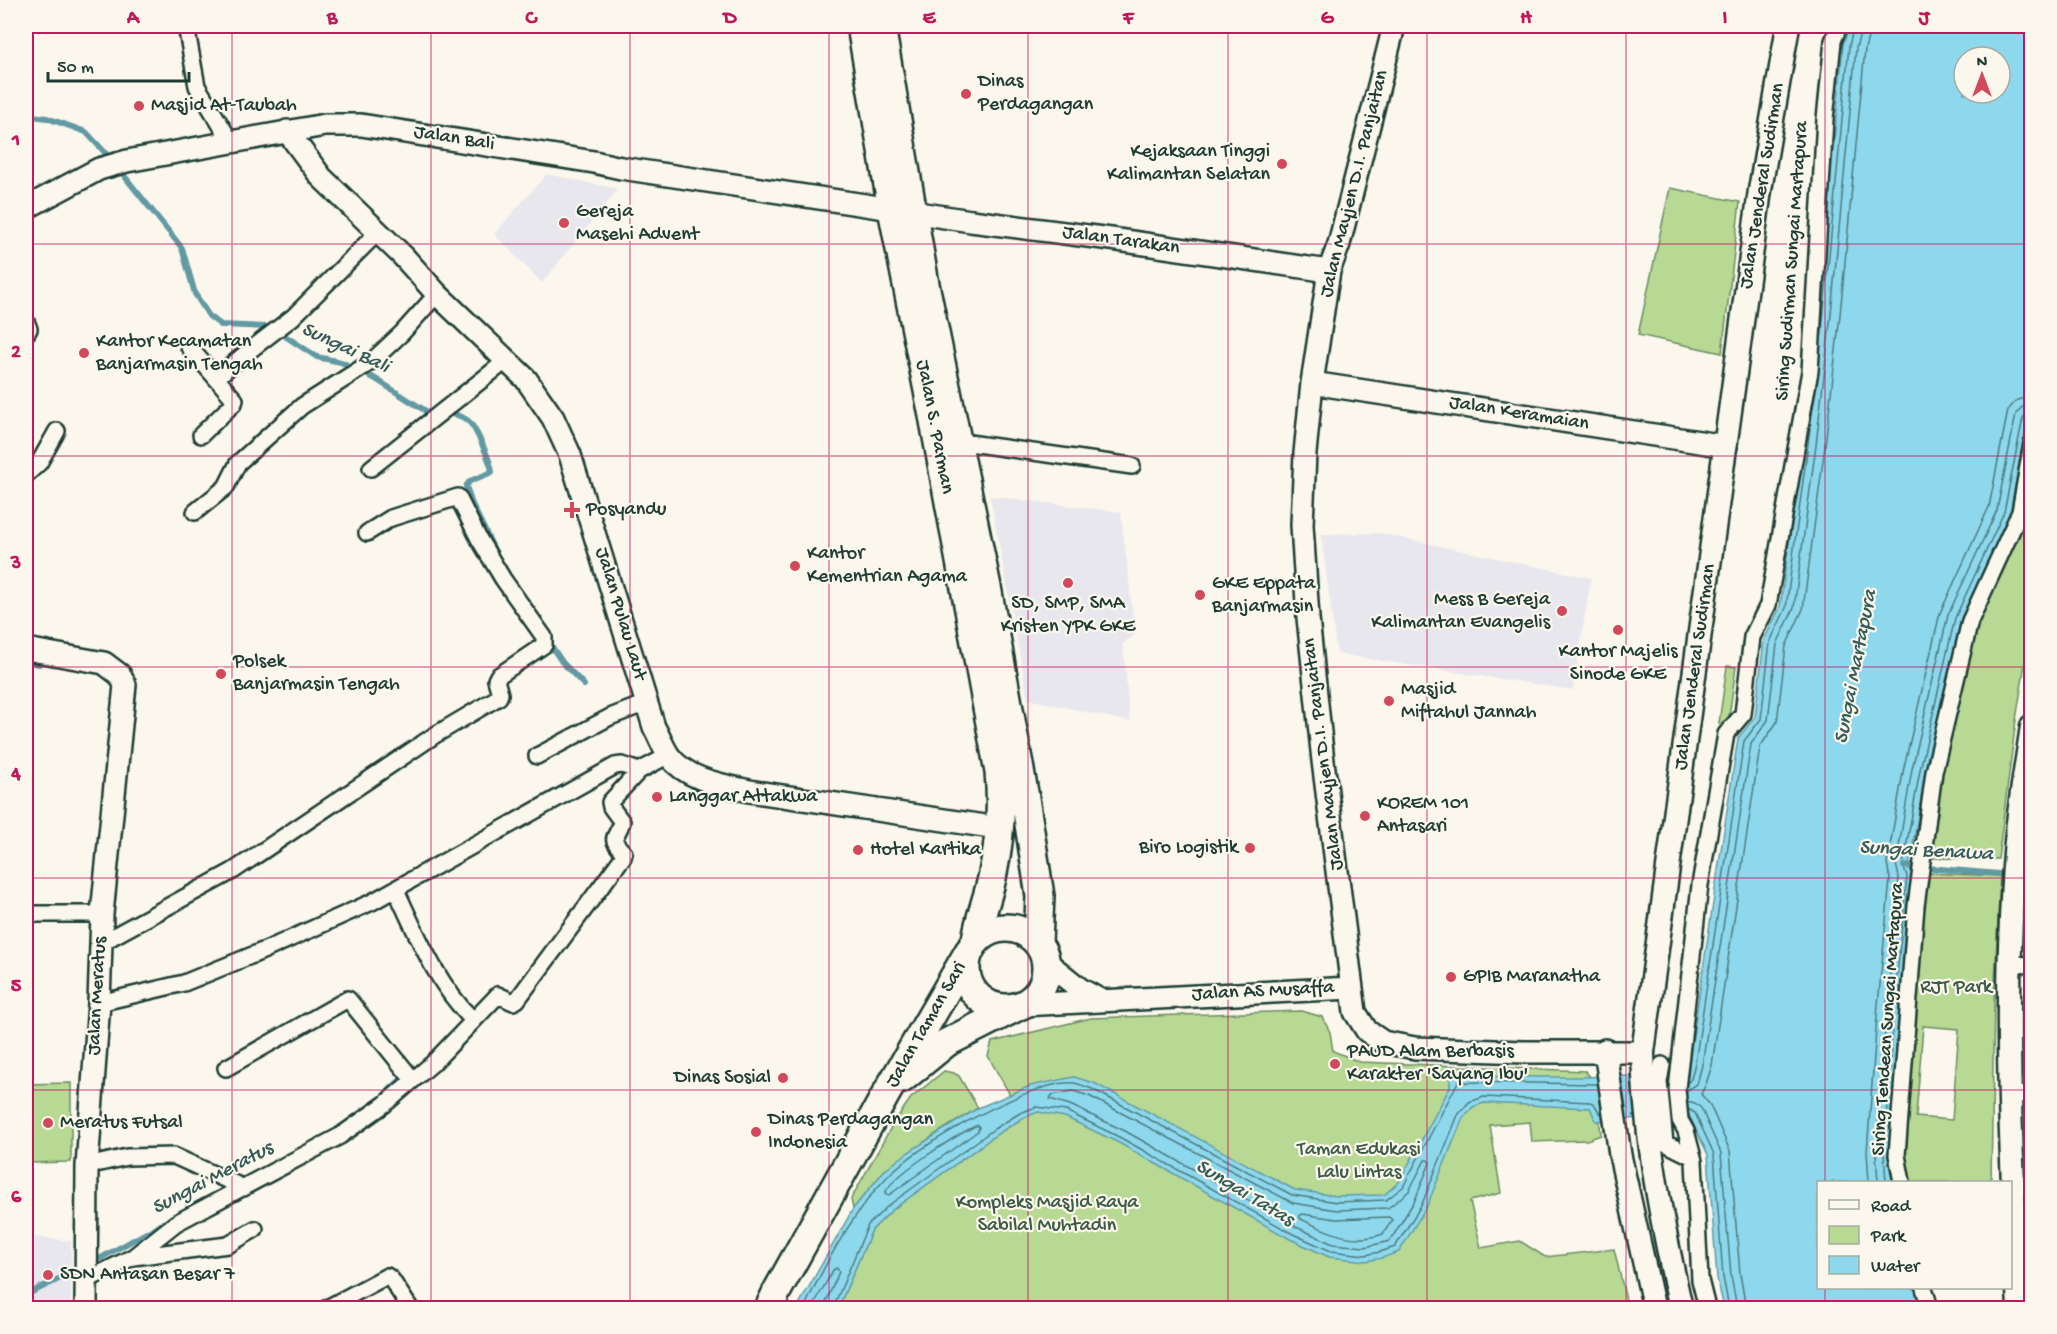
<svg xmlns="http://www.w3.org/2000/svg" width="2057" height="1334" font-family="'Gochi Hand',sans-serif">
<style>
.built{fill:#e9e7ee}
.green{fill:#b7d993;stroke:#6b8b64;stroke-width:1.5;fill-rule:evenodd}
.water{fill:#8ed8ee;stroke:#629aa4;stroke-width:1.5;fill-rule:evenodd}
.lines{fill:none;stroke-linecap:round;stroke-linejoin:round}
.shore{stroke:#4b7b7e;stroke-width:1.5}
.stream{stroke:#629aa4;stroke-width:6}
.street-casing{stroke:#1f3d34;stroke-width:20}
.secondary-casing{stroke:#1f3d34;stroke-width:26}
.primary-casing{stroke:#1f3d34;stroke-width:27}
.highway-casing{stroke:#1f3d34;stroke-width:32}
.street{stroke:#fbf7ec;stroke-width:15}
.secondary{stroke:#fbf7ec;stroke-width:21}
.primary{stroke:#fbf7ec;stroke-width:22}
.highway{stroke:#fbf7ec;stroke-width:27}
.grid{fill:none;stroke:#c2185b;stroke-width:1.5;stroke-opacity:0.55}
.poi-dot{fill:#d1495b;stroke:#fbf7ec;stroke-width:2}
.labels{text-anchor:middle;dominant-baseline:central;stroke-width:4.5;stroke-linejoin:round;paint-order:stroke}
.poi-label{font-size:20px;fill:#1f3d34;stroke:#fbf7ec;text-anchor:start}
.street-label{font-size:20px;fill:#1f3d34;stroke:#fbf7ec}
.park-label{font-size:20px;fill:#3d5c47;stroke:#fbf7ec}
.water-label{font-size:21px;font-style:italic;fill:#355c59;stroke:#fbf7ec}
.neatline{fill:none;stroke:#c2185b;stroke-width:2}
.grid-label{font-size:20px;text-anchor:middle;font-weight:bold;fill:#c2185b}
</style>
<rect width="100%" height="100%" fill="#fbf7ec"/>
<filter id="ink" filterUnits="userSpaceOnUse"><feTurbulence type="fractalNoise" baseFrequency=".0167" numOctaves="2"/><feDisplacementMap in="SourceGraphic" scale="12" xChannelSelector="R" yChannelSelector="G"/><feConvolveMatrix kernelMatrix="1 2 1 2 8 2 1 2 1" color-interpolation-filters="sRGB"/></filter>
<g filter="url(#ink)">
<path class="built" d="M547,174l71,15 -76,94 -48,-49z
M990,496l131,16 14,123 -12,9 7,78 -102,-23z
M1379,533l212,45 -18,112 -236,-36 -16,-120z
M26,1236l45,5v67h-45z"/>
<path class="green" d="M1670,188l70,14 -18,151 -84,-18z
M2031,480v146l-15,94 -18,139 -68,-1 6,-67 41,-170z
M1727,666l9,1 -8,57 -9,-1z
M1928,873l72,3 -6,125 -3,181h-82l-6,-26 20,-251zM1923,1026l36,3 -7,91 -36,-3z
M1302,1011l20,6 8,15 3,19 27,11 225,9 11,12 5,52 -14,5 -55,2 -2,-20 -40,3 11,68 -31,8 11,47 39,-7 25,16 69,-8 14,59h-790l34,-78 20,-20 105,-76 26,-16 -35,-62 4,-14 99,-24z
M944,1071l10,2 5,3 19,32 -44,27 -50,36 -31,38 -2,-10 42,-75 18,-26z
M71,1083v79l-45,1v-79z"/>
<path class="water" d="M1849,26h182v375l-21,113 -49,105 -35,153 -17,94 4,8 -14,143 -9,137 2,28h-74v106h98l6,20h-198l-7,-30 -9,-123 -19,-40 -93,6 -6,-13 -106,-5 -11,4 -10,11 -36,88 -28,46 -17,6 -16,3 -37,-4 -39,-18 -171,-96 -54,-26 -27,-5 -15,6 -26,16 -105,76 -20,20 -34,78h-41l56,-99 31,-38 23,-18 71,-45 52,-22 44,-9 20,6 201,107 42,6 47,-1 15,-13 51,-95v-9l4,-2c56,1 111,2 166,0 22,0 43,3 65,1l4,-15 49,-324 17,-21 9,-77 16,-33 23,-163 15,-132 25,-267zM1964,57h36v36h-36z"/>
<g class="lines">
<path class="shore" d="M1821,340l28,-294 5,-20
M1687,1083l4,-4 4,-16 49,-322 17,-22 9,-77 16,-34 28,-209
M1073,1091l16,5 204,107 44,7 51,-2 21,-17 16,-31h3l2,3 -15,37 -25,41 -25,6 -32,-3 -37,-17 -171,-96 -55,-26 -20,-6 2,-4z
M1686,1091l11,-7 5,-19 49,-321 17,-24 9,-76 17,-36 22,-163 15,-131 25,-266 6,-22
M1687,1101l8,2 6,5 20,45 10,123 6,32
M1688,1109l7,4 19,41 9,123 6,31
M977,1125l2,2 -1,4 -89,64 -4,-1c3,-17 74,-60 92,-69z
M1869,1182l-2,-30 10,-137 13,-136 -3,-16 17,-96 36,-154 49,-106 19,-97 9,-10 15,-4
M1878,1182l-2,-29 10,-137 13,-139 -3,-13 16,-95 36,-154 49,-105 19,-96 6,-7 10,-2
M1886,1182l-2,-29 9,-137 14,-140 -4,-11 17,-95 35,-152 49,-106 19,-94 3,-4 6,-2
M1302,1214l34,5 53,-2 3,3 -9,14c-30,11 -55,-2 -82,-15l-2,-3z
M804,1308c20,-42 50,-97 83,-131 29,-31 145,-98 187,-94 6,1 12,4 18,6l200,106 45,7 49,-2 17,-13 55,-105 140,2
M812,1308l21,-38 4,-2 2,4 -13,30 -1,6
M833,1308l35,-83 21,-20 105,-76 26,-16 16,-6 30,4 55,27 172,96 38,17 34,4 15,-3 15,-5 27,-43 36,-89 11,-13 15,-5 106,5c8,2 6,10 12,12
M1746,1308l-6,-34 -10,-123 -20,-46 -9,-11 5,-10 6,-19 48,-318 17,-25 9,-76 17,-37 22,-163 15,-131 25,-266 6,-23"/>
<path class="stream" d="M26,115l21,3 39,14 26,28
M118,168l64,80 13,46 14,22 12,9 45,2 16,7 35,23 24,5 33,16 55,35h5
M444,413c9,0 16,2 23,7 8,5 24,42 25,52l-22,9 -4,5 5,16 26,54
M548,641l14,21 22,23
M26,661l13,3
M1904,866l95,8h33
M385,1094l20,-18
M90,1264l83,-46
M26,1295l55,-27"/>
<defs>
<path id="street" d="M186,26l11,60 34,56
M26,321l3,8 -3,5
M189,347l46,53 -1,3 -33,32
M216,378l29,-24 48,-37 85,-85
M959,432l3,10 170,24
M371,468l136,-108
M26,475l13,-12 18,-32
M195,512l31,-25 12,-24 64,-57 69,-44 31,-29 35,-39
M537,756l73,-39 36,-14
M2013,883h19
M396,890c21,45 41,95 77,130
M26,914h76
M101,943l132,-72 202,-136 64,-38 1,-3 -4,-14 2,-4 46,-31v-8l-41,-58 -24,-40 -21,-42 -67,21 -24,15
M2010,964l22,1
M99,1003l85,-20 81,-33 107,-48 243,-136 7,-1 17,6 30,-16
M1662,1065l-3,17 6,61 28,14
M226,1068l122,-69 65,81
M2011,1093l21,3
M87,1166l40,-9 47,-1 70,32
M1902,1182l-5,-27 19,-249 18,-134 36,-151 50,-109 12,-69
M133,1257l95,-12 27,-16
M85,1281l48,-24 43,-34 164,-87 45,-32 48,-41 65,-68 15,7 4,-2 106,-143 1,-4c-16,-17 -8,-13 -2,-31l-11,-15 -1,-5 29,-31
M1924,1288l6,20
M327,1308l60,-32 4,3 19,29
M1707,1308l-7,-28 -6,-119 -8,-30 -6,-11 -3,-31 23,-204 26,-151 17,-20 9,-77 16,-32 42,-234 15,-252 8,-78 6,-15"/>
<path id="secondary" d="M1394,26l-55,218 -10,27 -17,112 -7,70 -3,72 6,93 15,143 32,251 12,19 16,11 32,6 108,4h120
M287,131l34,46 82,79 34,38 89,85 27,39 17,37 84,272c5,9 9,20 15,29 18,24 53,29 80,35l249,37
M26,208l73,-39 28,-8 198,-36h36l233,37 27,6 350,53 140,18 218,32
M1312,383l414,63
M26,649l78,14 16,12 5,10 -23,229 -3,89 -12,163 -1,142
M1045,961l35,28 20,11
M1022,1005l329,-17
M1605,1050l15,105 34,153"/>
<path id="primary" d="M1681,1308c-19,-84 -36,-170 -38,-256l117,-862 28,-164
M2019,1308c-8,-151 -16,-304 -4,-455 3,-43 11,-85 17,-127"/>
<path id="highway" d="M861,26l31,183 42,212 65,351c3,32 1,68 -6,101 -4,23 -14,44 -17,67
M881,26l44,258 62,303 38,211 15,98 -2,47
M966 968a40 40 0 1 1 80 0a40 40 0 1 1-80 0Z
M902,1079l44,-36 69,-35
M769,1308l8,-17 109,-197 83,-143"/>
</defs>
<use href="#street" class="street-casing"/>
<use href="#secondary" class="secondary-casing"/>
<use href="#primary" class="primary-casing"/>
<use href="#highway" class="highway-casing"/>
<use href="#street" class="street"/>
<use href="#secondary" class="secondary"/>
<use href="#primary" class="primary"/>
<use href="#highway" class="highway"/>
</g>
</g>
<path class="grid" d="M232,26v1282M431,26v1282M630,26v1282M829,26v1282M1028,26v1282M1228,26v1282M1427,26v1282M1626,26v1282M1825,26v1156M26,244h2006M26,456h2006M26,667h2006M26,878h2006M26,1090h2006M1825,1288v20"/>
<g class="poi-dot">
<circle cx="966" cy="94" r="6"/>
<circle cx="139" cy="106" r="6"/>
<circle cx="1282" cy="164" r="6"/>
<circle cx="564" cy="223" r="6"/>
<circle cx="84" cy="353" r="6"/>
<path d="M569 501h6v6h6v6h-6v6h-6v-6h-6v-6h6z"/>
<circle cx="795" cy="566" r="6"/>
<circle cx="1068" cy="583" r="6"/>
<circle cx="1200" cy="595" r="6"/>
<circle cx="1562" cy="611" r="6"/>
<circle cx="1618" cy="630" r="6"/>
<circle cx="221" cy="674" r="6"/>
<circle cx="1389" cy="701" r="6"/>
<circle cx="657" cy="797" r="6"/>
<circle cx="1365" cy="816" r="6"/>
<circle cx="1250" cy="848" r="6"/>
<circle cx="858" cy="850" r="6"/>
<circle cx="1451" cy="977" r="6"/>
<circle cx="1335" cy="1064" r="6"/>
<circle cx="783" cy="1078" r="6"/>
<circle cx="48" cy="1123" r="6"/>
<circle cx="756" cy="1132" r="6"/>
<circle cx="48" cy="1275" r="6"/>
</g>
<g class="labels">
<g class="poi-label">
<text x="978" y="82">Dinas<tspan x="978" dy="23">Perdagangan</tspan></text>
<text x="151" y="106">Masjid At-Taubah</text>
<text x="1270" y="152" text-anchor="end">Kejaksaan Tinggi<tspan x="1270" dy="23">Kalimantan Selatan</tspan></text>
<text x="576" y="212">Gereja<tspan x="576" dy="23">Masehi Advent</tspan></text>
<text x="96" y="342">Kantor Kecamatan<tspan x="96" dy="23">Banjarmasin Tengah</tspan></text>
<text x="586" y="510">Posyandu</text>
<text x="807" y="554">Kantor<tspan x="807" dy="23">Kementrian Agama</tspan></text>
<text x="1212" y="584">GKE Eppata<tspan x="1212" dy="23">Banjarmasin</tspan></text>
<text x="1550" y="600" text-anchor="end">Mess B Gereja<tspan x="1550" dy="23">Kalimantan Evangelis</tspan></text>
<text x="1068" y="604" text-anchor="middle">SD, SMP, SMA<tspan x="1068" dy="23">Kristen YPK GKE</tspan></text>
<text x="1618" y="652" text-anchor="middle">Kantor Majelis<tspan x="1618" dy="23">Sinode GKE</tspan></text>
<text x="233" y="662">Polsek<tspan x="233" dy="23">Banjarmasin Tengah</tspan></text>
<text x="1401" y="690">Masjid<tspan x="1401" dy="23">Miftahul Jannah</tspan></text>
<text x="669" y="797">Langgar Attakwa</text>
<text x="1377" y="804">KOREM 101<tspan x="1377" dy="23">Antasari</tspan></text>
<text x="1238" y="848" text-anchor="end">Biro Logistik</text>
<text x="870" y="850">Hotel Kartika</text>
<text x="1463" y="977">GPIB Maranatha</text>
<text x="1347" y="1052">PAUD Alam Berbasis<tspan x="1347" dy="23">Karakter 'Sayang Ibu'</tspan></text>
<text x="771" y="1078" text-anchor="end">Dinas Sosial</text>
<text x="768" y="1120">Dinas Perdagangan<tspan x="768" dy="23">Indonesia</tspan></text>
<text x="60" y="1123">Meratus Futsal</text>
<text x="60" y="1275">SDN Antasan Besar 7</text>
</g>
<g class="street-label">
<text transform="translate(454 139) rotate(9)">Jalan Bali</text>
<text transform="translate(1355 184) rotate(-76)">Jalan Mayjen D.I. Panjaitan</text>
<text transform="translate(1763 186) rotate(-81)">Jalan Jenderal Sudirman</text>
<text transform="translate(1121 241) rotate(8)">Jalan Tarakan</text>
<text transform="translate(1793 261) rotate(-86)">Siring Sudirman Sungai Martapura</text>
<text transform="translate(1519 414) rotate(9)">Jalan Keramaian</text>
<text transform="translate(934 427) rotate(79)">Jalan S. Parman</text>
<text transform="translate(620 614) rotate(73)">Jalan Pulau Laut</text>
<text transform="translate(1696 667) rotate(-82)">Jalan Jenderal Sudirman</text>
<text transform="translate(1324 754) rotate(-97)">Jalan Mayjen D.I. Panjaitan</text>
<text transform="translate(1263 992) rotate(-3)">Jalan AS Musaffa</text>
<text transform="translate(98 996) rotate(-87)">Jalan Meratus</text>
<text transform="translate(1889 1019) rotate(-86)">Siring Tendean Sungai Martapura</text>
<text transform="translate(927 1025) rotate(-60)">Jalan Taman Sari</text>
</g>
<g class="park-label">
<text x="1956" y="988">RJT Park</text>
<text x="1359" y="1150">Taman Edukasi<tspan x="1359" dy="23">Lalu Lintas</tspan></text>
<text x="1047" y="1203">Kompleks Masjid Raya<tspan x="1047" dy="23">Sabilal Muhtadin</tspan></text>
</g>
<g class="water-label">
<text transform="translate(345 349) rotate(25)">Sungai Bali</text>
<text transform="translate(1857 667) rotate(-79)">Sungai Martapura</text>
<text transform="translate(1926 852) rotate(3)">Sungai Benawa</text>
<text transform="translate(213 1179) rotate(-28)">Sungai Meratus</text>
<text transform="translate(1244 1194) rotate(31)">Sungai Tatas</text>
</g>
</g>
<rect width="2057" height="1334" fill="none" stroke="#fbf7ec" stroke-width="66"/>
<rect x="1817" y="1181" width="195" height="108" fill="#fbf7ec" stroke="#a3ada2" stroke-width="1.5"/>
<rect x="1829" y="1200" width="30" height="9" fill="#fbf7ec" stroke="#a3ada2" stroke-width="1.5"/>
<text x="1871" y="1211" font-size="18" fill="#1f3d34">Road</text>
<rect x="1829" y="1226" width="30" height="18" fill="#b7d993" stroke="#a3ada2" stroke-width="1.5"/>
<text x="1871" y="1241" font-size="18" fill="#1f3d34">Park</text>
<rect x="1829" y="1256" width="30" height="18" fill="#8ed8ee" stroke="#a3ada2" stroke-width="1.5"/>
<text x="1871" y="1271" font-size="18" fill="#1f3d34">Water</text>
<g transform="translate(1982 75)"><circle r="28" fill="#fbf7ec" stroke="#a3ada2" stroke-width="1.5"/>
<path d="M0-4.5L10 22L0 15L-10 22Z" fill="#d1495b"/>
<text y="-9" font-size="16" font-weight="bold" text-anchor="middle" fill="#1f3d34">N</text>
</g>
<path d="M48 72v9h141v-9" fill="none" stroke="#1f3d34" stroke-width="3"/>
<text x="57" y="72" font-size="18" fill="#1f3d34" stroke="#fbf7ec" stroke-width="4.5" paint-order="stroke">50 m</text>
<rect x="33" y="33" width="1991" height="1268" class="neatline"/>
<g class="grid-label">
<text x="133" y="23">A</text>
<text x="332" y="23">B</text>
<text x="531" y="23">C</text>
<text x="730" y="23">D</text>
<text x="929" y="23">E</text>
<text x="1128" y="23">F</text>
<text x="1327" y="23">G</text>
<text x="1526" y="23">H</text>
<text x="1725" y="23">I</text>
<text x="1924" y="23">J</text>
<text x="16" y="145">1</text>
<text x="16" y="357">2</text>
<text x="16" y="568">3</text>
<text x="16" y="779">4</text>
<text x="16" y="991">5</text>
<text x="16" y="1202">6</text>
</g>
</svg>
